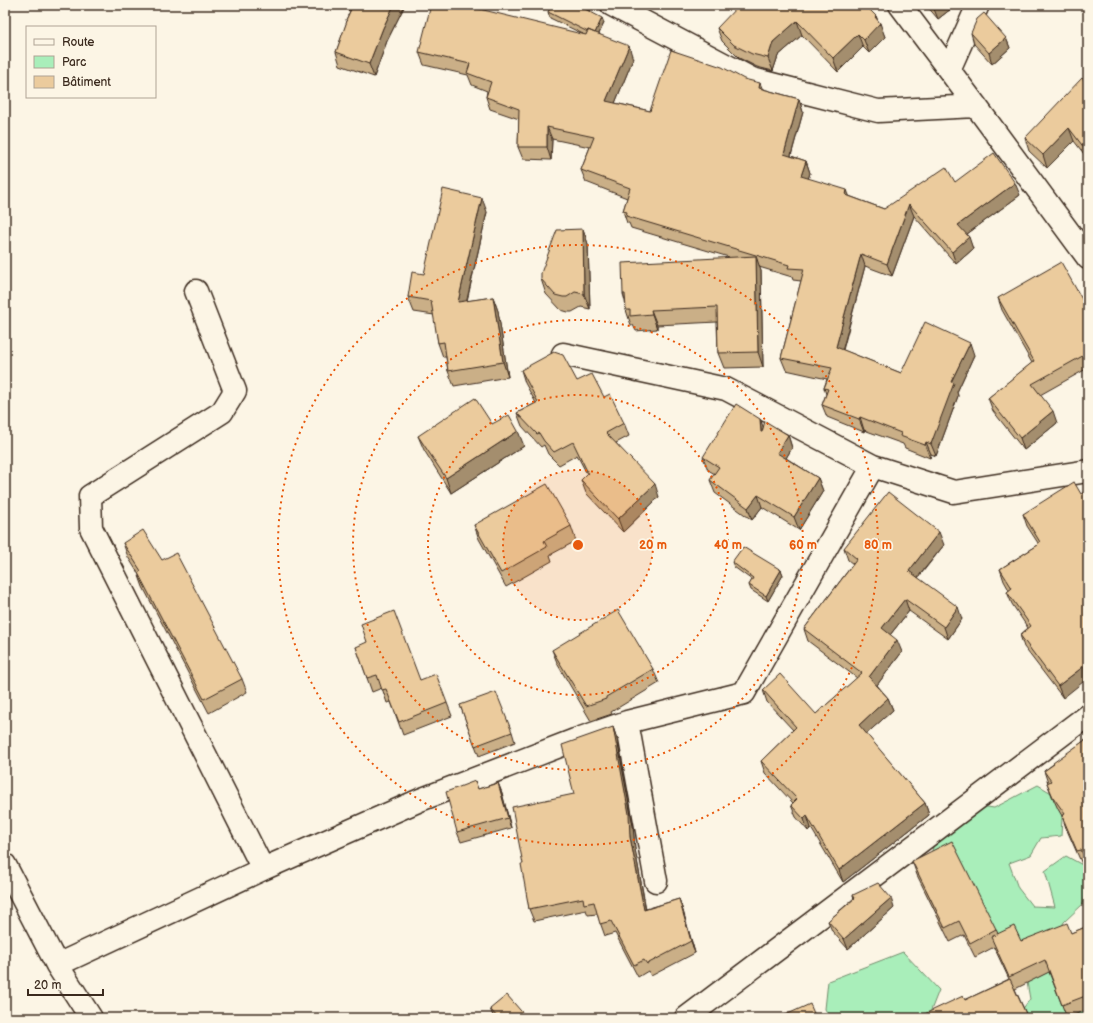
<svg xmlns="http://www.w3.org/2000/svg" width="1093" height="1023" font-family="'Balsamiq Sans',sans-serif">
<style>
.green{fill:#a9eeba;stroke:#728c6c}
.lines{fill:none;stroke-linecap:round;stroke-linejoin:round}
.minor-casing{stroke:#3b2a1e;stroke-width:25}
.minor{stroke:#fcf5e5;stroke-width:22}
.wall{fill:#caaf87;stroke:#3b2a1e}
.shaded-wall{fill:#a48e6e;stroke:#3b2a1e}
.building{fill:#ebcb9d;stroke:#3b2a1e}
.ring{fill:none;stroke:#e8590c;stroke-width:2;stroke-dasharray:2 4}
.centre{fill:#e8590c;stroke:#fcf5e5;stroke-width:2}
.ring-label{font-size:12px;text-anchor:middle;font-weight:bold;fill:#e8590c;stroke:#fcf5e5;stroke-width:3.5;stroke-linejoin:round;paint-order:stroke}
</style>
<rect width="100%" height="100%" fill="#fcf5e5"/>
<filter id="ink" filterUnits="userSpaceOnUse"><feTurbulence type="fractalNoise" baseFrequency=".025" numOctaves="2"/><feDisplacementMap in="SourceGraphic" scale="8" xChannelSelector="R" yChannelSelector="G"/><feConvolveMatrix kernelMatrix="1 2 1 2 8 2 1 2 1" color-interpolation-filters="sRGB"/></filter>
<g filter="url(#ink)">
<path class="green" d="M1038,785l25,15 -2,36 -20,2 -10,17 -22,8 9,25 14,18 23,1 -10,-36 21,-15 22,12v20l-5,16 -19,18 -21,42 45,38v16h-72l14,-19 -5,-28 -38,-28 -56,-89 11,-37 19,-14 33,5z
M903,952l36,38 -11,28h-98l-5,-9 3,-28z"/>
<g class="lines">
<defs>
<path id="minor" d="M612,5l140,74 126,32 98,-5
M900,5l76,101 112,152
M949,70l29,-65
M196,291l39,100 -13,21 -132,84 1,32 172,341 157,-69 155,-60 52,-18 117,-29 129,-227
M563,354l163,35 147,77 81,26 134,-21
M627,722l29,159
M5,865l52,100 34,53
M57,965l206,-96
M686,1018l402,-303"/>
</defs>
<use href="#minor" class="minor-casing"/>
<use href="#minor" class="minor"/>
</g>
<path class="wall" d="M338,5h67l-18,36 -13,36 -34,-12 -4,-13 11,-30 -1,-2 4,-9 -11,-5z
M552,5h40l-3,6 15,12 -5,11 34,25 -18,44 35,8 113,-22 36,10 4,13 -12,44 15,5 4,12 -2,6 41,17 35,13 71,-27 65,13 -53,39 6,15 -17,15 -42,-48 -22,60 -27,-10 -22,84 58,23 73,-18 -17,37 1,4 -22,60 -5,-2 -1,4 -25,-10 -2,-4 -39,-14v2l-37,-15 -5,-12 4,-11 -2,-6 3,-9 -41,-9 -5,-12 20,-77 -8,-1 -1,-3 -33,-10 2,4 2,96 -39,1 -6,-15 -1,-31 -60,3v4l-21,2 -3,-6h-2l-5,-15 -1,-9 -2,-7 106,-37 -98,-29 -2,-5h-2l-4,-12 4,-13 -41,-16 -5,-12 9,-23 -38,-8 -1,21 -28,-1 -5,-12 1,-28 -29,-10 -4,-12 1,-6 -15,-6 -4,-10 -44,-10 -5,-13 164,-18 -33,-16 -2,-6z
M926,5h30l-18,14z
M876,16l9,21 -16,16 -6,-6 -25,25 -36,-37 -24,21 -5,15 -16,-4 -18,-9 -17,-17 -5,-13z
M971,33l35,5 4,10 -18,16 -18,-20z
M1088,84v75l-14,-18 -27,27 -18,-17 -4,-13z
M487,212l-20,89 26,-4 5,14 10,66 -54,9 -6,-15 -2,-14h-3l-5,-14 -4,-28 -20,-3 -6,-15 16,-23z
M583,229l5,15 2,65 -9,-2 -9,5h-4l-7,-2 -15,-16 -5,-15z
M998,298l90,12v58l-48,27 17,28 -33,27 -31,-39 -5,-13 44,-35 -30,-53z
M521,370l56,11 27,16 20,26 5,13 -13,7 43,54 -36,35 -37,-39 -5,-13 6,-6 -10,-19 -18,10 -11,-11 -4,-9 -3,2 -19,-21 -5,-13 19,-10 -11,-20z
M492,424l32,22 -73,47 -27,-43 -6,-14z
M763,427l25,8 4,13 -6,10 32,20 5,13 -24,39 -37,-23 -10,13 -37,-27 -5,-13 5,-6 -7,-4 -5,-13z
M1081,494l-18,204 -39,-51 -4,-12 8,-7 -16,-24 -5,-12 2,-2 -5,-9 -4,-12 38,-24v-2l-11,-17 -4,-12z
M474,525l97,1 5,15 -26,14 2,6 -46,26 -27,-48z
M123,543l39,17 80,119 5,13 -38,21 -66,-126 -5,-14 -10,-16z
M944,545l-26,33 44,41 -14,20 -39,-28 -19,24 12,17 -25,33 11,13 5,12 -27,24 59,69 4,12 -86,67 -32,-54 -3,3 -12,-14 -5,-12 2,-2 -28,-30 -4,-12 32,-31 -26,-28 -4,-12 53,24 41,-36 -49,-37 -4,-12 49,-65 -5,-4 -4,-12z
M732,562l49,8 2,5 -15,26 -17,-11 -2,-5 3,-5 -18,-13z
M356,647l64,33 27,23 5,13 -49,19 -12,-33 -4,1 -5,-15 -10,4z
M552,650l101,19 6,14 -48,29 1,2 -21,7 -33,-56z
M460,705l52,27 3,10 -36,14z
M613,727l4,12 16,87 2,23 11,60 33,-10 4,12 12,42 -44,23 -3,-5 -10,6 -23,-44 -10,3 -8,-22 -9,1 -2,-5 -52,11 -5,-12 -6,-45 51,-70z
M1088,738v129l-2,-5 -4,2 -16,-36 -4,-12 -4,-7 -6,-13 -5,-13h1l-4,-12z
M475,781l3,8 20,-6 4,10 9,35 -50,14 -4,-10z
M912,861l84,68 2,5 23,7 50,-8 17,-7v83l-21,9 -18,-46 -34,17 13,29h-112l49,-18 44,-21 -15,-32 -19,10 -11,-22 -14,7 -33,-67z
M853,895l41,13 -46,41 -16,-18 -4,-10 26,-23z
M490,1009l37,9h-33z"/>
<path class="shaded-wall" d="M5,5h4l-4,17z
M394,5h11l-18,36 -13,36 -5,-13 14,-36z
M587,5h5l-5,10 -2,-6z
M939,5h17l-18,14 -4,-10z
M876,16l3,9 1,-2 5,14 -16,16 -5,-13 11,-23z
M602,18l2,5 -8,17 -2,-5z
M797,21l5,14 -24,21 -5,15 -5,-13 5,-16z
M858,34l5,13 -25,25 -5,-14z
M1006,38l4,10 -18,16 -3,-11z
M629,46l4,13 -22,54 -5,-12z
M760,83l5,12 -6,-7z
M799,99l4,13 -15,54 -4,-12z
M547,127l5,12 -1,21 -4,-13z
M1069,128l5,13 -27,27 -4,-13z
M806,161l4,12 -5,16 -4,-13z
M1015,183l5,12 -57,42 -5,-12z
M847,190l5,13 -6,-8z
M482,198l5,14 -24,105 -5,-15z
M909,204l5,12 -22,60 -5,-12z
M583,229l5,15 2,65 -6,-15z
M969,237l4,12 -17,15 -4,-12z
M861,254l4,12 -25,93 -4,-12z
M756,256l5,15 2,96 -5,-15z
M493,297l5,14 10,66 -5,-15z
M651,310l6,15v4l-5,-15z
M970,343l4,12 -17,37 1,4 -22,60 -5,-12 20,-62z
M1053,411l4,12 -33,27 -4,-12z
M860,417l4,13v2l-5,-13z
M760,419l5,12v13l-4,-12z
M518,431l6,15 -73,47 -5,-15z
M788,435l4,13 -10,17 -5,-12z
M926,442l5,12 -1,4 -5,-13z
M818,478l5,13 -24,39 -5,-13z
M655,484l4,13 -36,35 -5,-13z
M758,495l4,12 -10,13 -4,-12z
M939,532l5,13 -31,38 -4,-12z
M781,570l2,5 -15,26 -2,-5z
M905,599l4,12 -23,29 -4,-12z
M958,607l4,12 -14,20 -4,-12z
M897,640l5,12 -28,37 -5,-12z
M1088,663v15l-25,20 -5,-12z
M888,698l5,12 -30,27 -4,-12z
M613,727l4,12 16,87 2,23 13,73 -4,-12 -14,-73z
M498,783l4,10 9,35 -3,-10z
M925,803l4,12 -86,67 -4,-12z
M807,816l4,12 -3,3 -4,-12z
M891,898l3,10 -46,41 -4,-10z
M679,899l4,12 12,42 -4,-12z"/>
<path class="building" d="M353,5h41l-11,23 -14,36 -33,-12 11,-31 -1,-1z
M431,5h32l123,30 2,-5 41,16 -23,55 44,10 21,-61 51,17 22,12 16,4 -1,5 40,11 -15,55 22,7 -5,15 46,14 -1,5 38,14 62,-42 9,15 39,-29 21,30 -57,42 11,12 -17,15 -43,-48 -22,60 -26,-10 -25,93 65,26 24,-51 45,21 -19,39 3,1 -23,61 -5,-2 -1,3 -25,-9 1,-3 -41,-16 -1,2 -37,-14 6,-16 -4,-1 8,-20 -51,-10 23,-89 -16,-1 1,-3 -163,-49 1,-4 -4,-1 7,-23 -49,-18 13,-33 -47,-10v20h-29l1,-38 -33,-12 5,-15 -24,-9 3,-9 -51,-12z
M552,5h35l-2,4 17,9 -7,15 -7,-3v2l-40,-20z
M739,5h126l11,11 -1,1 5,6 -16,17 -6,-6 -25,24 -36,-37 -24,21 -5,16 -16,-4 -18,-9 -17,-17z
M931,5h8l-5,4z
M984,13l22,25 -17,15 -18,-20 6,-14z
M1082,78l6,6v69l-19,-25 -26,27 -18,-17z
M443,189l39,9 -24,104 35,-5 10,65 -55,9 -4,-29 -6,1 -7,-42 -23,-4 4,-25 12,2z
M583,229l1,65 -9,-2 -8,5h-4l-8,-2 -14,-16v-6l16,-43z
M756,256l2,96 -40,1 -1,-46 -66,3 1,4 -22,2v-6h-4l-1,-16h-2l-1,-31z
M1061,262l27,48v43l-56,31 21,27 -33,27 -32,-40 46,-37 -36,-63z
M554,352l9,3 14,26 15,-7 12,23 6,-3 14,29 -18,10 49,51 -37,35 -37,-39 7,-7 -15,-31 -19,10 -10,-11 -5,-8 -2,1 -20,-21 21,-11 -17,-32z
M475,398l17,26 17,-9 9,16 -72,47 -28,-42z
M736,404l24,15 1,13h1l3,-11 23,14 -11,18 41,25 -24,39 -36,-22 -10,13 -38,-28 9,-13 -16,-10z
M1074,482l7,12 3,-2 4,6v165l-30,23 -38,-51 11,-9 -24,-34 5,-4 -12,-19 38,-24 -1,-1 3,-2 -17,-28z
M547,484l24,42 -27,15 3,6 -46,26 -27,-48z
M888,492l51,40 -30,39 49,36 -14,20 -39,-28 -23,29 15,12 -28,37 19,21 -29,27 66,78 -86,67 -32,-54 -3,3 -13,-14 6,-6 -36,-38 35,-34 -33,-37 17,-16 36,40 46,-41 -58,-44 53,-70 -13,-11z
M143,530l19,30 14,-7 66,126 -38,20 -66,-126 3,-2 -18,-28z
M743,547l38,23 -15,26 -17,-11 4,-7 -21,-16z
M618,610l35,59 -47,28v2l-20,7 -34,-56z
M394,611l26,69 16,-6 11,29 -48,19 -13,-33 -4,1 -5,-15 -10,3 -11,-31 11,-5 -6,-18z
M496,692l16,40 -37,14 -15,-41z
M613,727l16,87 1,23 14,73 35,-11 12,42 -44,23 -3,-4 -10,5 -23,-44 -11,3 -6,-22 -10,2 -1,-6 -54,11 -8,-45h2l-11,-57 62,-13 -12,-49z
M1088,738v125l-7,-13 -4,1 -15,-35 3,-2 -12,-17 -6,-14 4,-2 -7,-10 10,-7 -1,-1z
M475,781l3,8 20,-6 10,35 -51,14 -11,-40z
M952,841l44,88 -26,14 -11,-22 -14,7 -33,-67z
M878,883l13,15 -47,41 -16,-18 27,-23 -2,-3z
M1067,923l4,10 17,-7v69l-26,10 -17,-45 -36,17 -18,-40 23,-11 7,15z
M1010,979l16,35 -9,4h-101l47,-22 2,4z
M507,995l20,23h-29l-8,-9z
M810,1004l6,14h-37z"/>
</g>
<circle cx="578" cy="545" r="75" fill="#e8590c" fill-opacity=".12"/>
<g class="ring">
<circle cx="578" cy="545" r="75"/>
<circle cx="578" cy="545" r="150"/>
<circle cx="578" cy="545" r="225"/>
<circle cx="578" cy="545" r="300"/>
</g>
<circle cx="578" cy="545" r="6" class="centre"/>
<g class="ring-label">
<text x="653" y="549">20 m</text>
<text x="728" y="549">40 m</text>
<text x="803" y="549">60 m</text>
<text x="878" y="549">80 m</text>
</g>
<rect width="1093" height="1023" fill="none" stroke="#fcf5e5" stroke-width="20"/>
<rect x="10" y="10" width="1073" height="1003" fill="none" stroke="#3b2a1e" stroke-width="1.5" filter="url(#ink)"/>
<rect x="26" y="26" width="130" height="72" fill="#fcf5e5" stroke="#afa495"/>
<rect x="34" y="39" width="20" height="6" fill="#fcf5e5" stroke="#afa495"/>
<text x="62" y="46" font-size="12" fill="#3b2a1e">Route</text>
<rect x="34" y="56" width="20" height="12" fill="#a9eeba" stroke="#afa495"/>
<text x="62" y="66" font-size="12" fill="#3b2a1e">Parc</text>
<rect x="34" y="76" width="20" height="12" fill="#ebcb9d" stroke="#afa495"/>
<text x="62" y="86" font-size="12" fill="#3b2a1e">Bâtiment</text>
<path d="M28 989v6h75v-6" fill="none" stroke="#3b2a1e" stroke-width="2"/>
<text x="34" y="989" font-size="12" fill="#3b2a1e" stroke="#fcf5e5" stroke-width="3" paint-order="stroke">20 m</text>
</svg>
